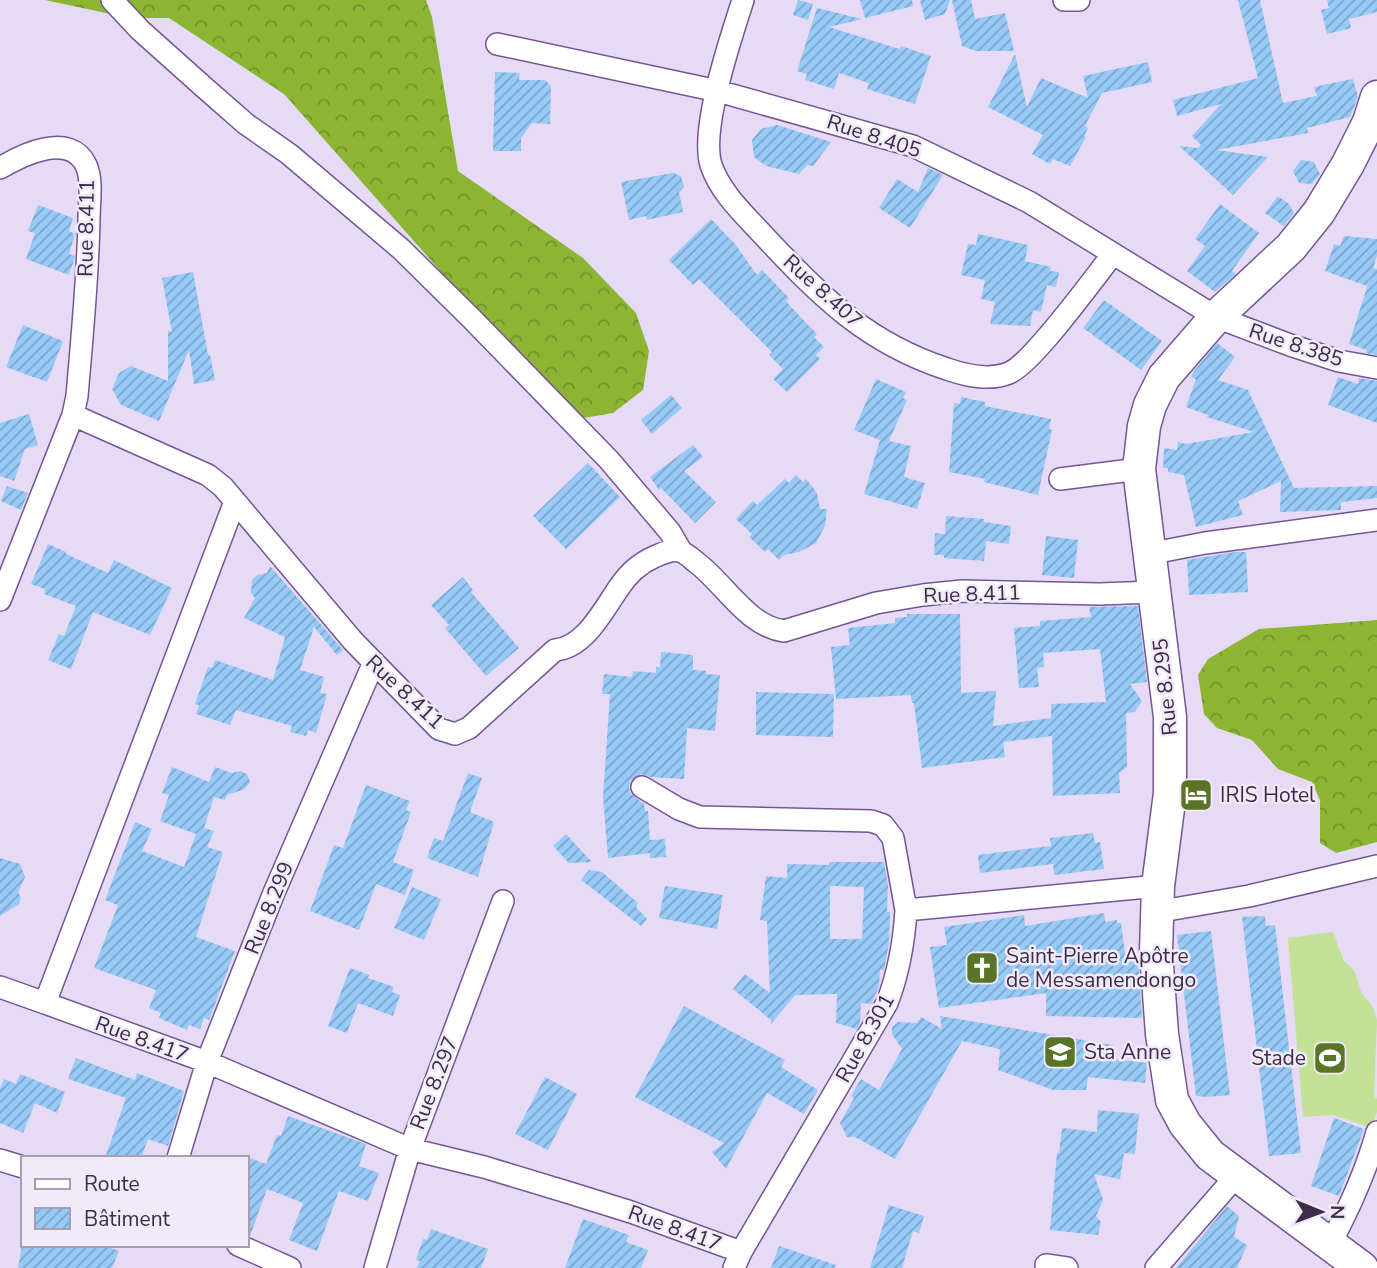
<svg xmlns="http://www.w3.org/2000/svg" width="1377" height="1268" font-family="'Nunito Sans',sans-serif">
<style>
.forest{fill:url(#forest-crowns)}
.pitch{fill:#c3e097}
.building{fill:url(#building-hatch);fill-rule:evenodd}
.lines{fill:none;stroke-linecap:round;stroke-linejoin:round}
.street-casing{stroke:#755595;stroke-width:24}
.secondary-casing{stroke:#755595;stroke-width:35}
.street{stroke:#fff;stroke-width:21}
.secondary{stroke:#fff;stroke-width:32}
.labels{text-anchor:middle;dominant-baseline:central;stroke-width:5;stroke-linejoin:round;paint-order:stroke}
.street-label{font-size:21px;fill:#3b2d4a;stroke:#f1eaf9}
.poi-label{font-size:21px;fill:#3b2d4a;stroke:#f1eaf9;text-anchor:start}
</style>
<defs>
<pattern id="forest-crowns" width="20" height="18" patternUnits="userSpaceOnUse" patternTransform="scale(1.75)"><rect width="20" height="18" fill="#8bb532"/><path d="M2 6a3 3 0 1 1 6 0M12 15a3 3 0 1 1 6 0" fill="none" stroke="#73942c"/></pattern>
<pattern id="building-hatch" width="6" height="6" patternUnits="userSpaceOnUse" patternTransform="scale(1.75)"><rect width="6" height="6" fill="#97caf7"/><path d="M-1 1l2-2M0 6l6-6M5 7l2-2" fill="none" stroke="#7ca4ca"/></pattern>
</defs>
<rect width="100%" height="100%" fill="#e7daf7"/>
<path class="forest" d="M45,0h381l6,17 26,154 125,87 53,55 13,38 -6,39 -30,23 -41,7 -288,-326 -115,-76h-40z
M1377,620v222l-41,11 -16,-10v-43l-8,-18 -34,-13 -26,-29 -35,-12 -13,-14 -6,-39 10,-16 51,-30z"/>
<path class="pitch" d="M1333,932l11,29 10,9 8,24 11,13 4,13 -3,76 3,3v12l-5,17 -39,-13 -30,2 -15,-179z"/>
<path class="building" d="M798,0l15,4 -5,16 -15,-5z
M860,0h52l1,6 -48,12z
M920,0h30l-5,14 -20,6z
M952,0h19l4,19 30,-6 9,38h-38l-14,-5z
M1238,0h22l23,103 34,-7 -3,-9 39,-8 5,18 -8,20 -43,11 1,5 -92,17 52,7 -35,38 -54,-49 19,2 3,-3 -9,-9 29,-32 -44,12 -4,-16 85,-22z
M1327,0h50v12l-28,7 2,9 -24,6 -6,-24 8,-2z
M817,8l45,11 -33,8 70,22 2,-3 30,10 -16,48 -48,-15 2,-6 -30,-10 -5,16 -29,-9 2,-6 -10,-3z
M1015,54l12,53 14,-29 47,20 -5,-22 65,-14 4,20 -50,11 -17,33 3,2 -4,8 2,1 -16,29 -17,-7 -3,5 -18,-10 11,-19 -55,-28z
M495,72l25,1 -1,7h26l6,6 -1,38 -18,-1 -11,15v13h-28z
M777,125l54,17 -18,24 -6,-1 -8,9 -33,-8 -12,-9 -2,-17 9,-11z
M1301,160l13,2 6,12 -8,10 -13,-1 -6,-12z
M928,168l15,7 -33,53 -31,-20 18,-29 21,13z
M673,173l8,3 3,11 -5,5 4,20 -36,8 -1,-4 -17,4 -8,-38z
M1278,196l11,8 5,9 -10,13 -19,-13z
M1220,204l39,29 -27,38 4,3 -21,18 -28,-21 18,-25 -10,-7z
M38,205l35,13 -4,13 6,3 -6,20 6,2 -1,4 -5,15 -43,-16 9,-26 -7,-2z
M711,219l24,25 22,31 5,-5 27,28 -3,3 4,5 27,28 -3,3 10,10 -8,8 4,4 -33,33 -14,-13 10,-10 -14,-14 3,-3 -73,-73 -6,6 -24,-25z
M978,234l50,11 -3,16 26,6 -1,4 9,1 -3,15 -9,-2 -6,27 -8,-2 -3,16 -40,-2 5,-22 -14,-3 4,-19 -24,-5 7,-31 8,1z
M1344,236l33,3v17l-10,30 -42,-15 9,-27 6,2z
M1373,268l4,1v86l-11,-2 1,-3 -18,-6z
M193,272l15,83h2l5,25 -21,4 -5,-34 -30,71 -38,-16 -9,-16 7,-16 12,-7 37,15v-50l4,1 -10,-54z
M1104,300l58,41 -21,29 -58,-42z
M23,325l40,16 -16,41 -41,-15z
M1217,343l18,14 -17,23 30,10 46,98 83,-2v12l-36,4v8l-61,2 1,-31 -43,20 5,14 -47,12 -12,-52 -16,-3v-4h-5l1,-20 13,2 1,-8 8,2 68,-12 -47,-15 1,-2 -22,-8 10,-28 -5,-2 3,-6z
M1338,377l20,7 1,-6 18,3v42l-49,-18z
M876,379l30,13 -3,6 4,2 -18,41 22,5 -7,31 21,6 -8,26 -53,-15 16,-54 -26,-10z
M671,395l11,13 -30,26 -11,-14z
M961,397l24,5v4l66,13 -2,10 3,1 -14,65 -54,-13 1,-3 -36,-7 5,-69 6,1z
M29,414l9,31 -13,4 -11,32 -14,-5v-53z
M693,445l10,12 -19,14 32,31 -21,21 -34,-35 -2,2 -9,-13z
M588,463l32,34 -54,52 -33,-33z
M796,475l7,7 3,-3 11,14 3,16h7l-2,17 -9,17 -17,9 -15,3 -5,5 -11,-11 -3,3 -16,-15 3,-3 -16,-15 17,-18 4,4 28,-26 4,4z
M7,486l21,7 -7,17 -20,-9z
M946,516l38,3v3l27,4 -2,18 -23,-3 -2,20 -40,-3v-3h-10l1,-22 10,1z
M1046,536l32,4 -4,38 -32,-3z
M48,544l18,8v2l42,19 6,-13 58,28 -22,47 -57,-23 -22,57 -23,-9 11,-26 5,2 12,-30 -32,-12 1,-5 -14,-5z
M1235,552h11l2,40 -59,3 -2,-35z
M270,566l73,84 -6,5 -23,-28 -14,43 24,7 -4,16 7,1 -11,39 -8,-3 -2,6 -16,-4 2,-6 -56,-16 -6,15 -34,-11 3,-9 -4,-1 13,-37 4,1 3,-8 58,20 12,-43 -41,-19 11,-20 -4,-5 1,-13 5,-5 10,-2z
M463,577l10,13 -2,2 48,56 -33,28 -41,-48 4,-3 -18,-20z
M1138,606l9,76 -17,2 12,17 -7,11 -9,1 1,54 -8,6 1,20 -67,3 -1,-60 -49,6 2,15 -83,11 -8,-65h-2l-1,-8 -75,4 -5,-52 19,-2 -2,-17 47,-5v-5l12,-1v-3h53l1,79 35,-2 -3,35 58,-8v-14l55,-2 -6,-53 -57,4 1,14 -7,1 2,19 -20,1 -5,-60 26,-2v-5l51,-4 -2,-10z
M661,652l32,3v15l13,1v3l14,1 -5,56 -28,-3 -3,51 -33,-2 -10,-3 -11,7 -1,7 2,6 13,10 1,7h3l2,29 15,-1 1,18 -16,1v-5l-42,5 -5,-61 7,-103h-8l2,-20 28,3 1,-6 23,2v-6h4z
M756,692l78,2 -1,43 -77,-2z
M172,767l37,15 6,-15 17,6 8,-2 7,3 3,8 -5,7 -18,6 -2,5 -11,-3 -10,31 10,3 -7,16 16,5 -27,85 39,14 -26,69 -5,-2 -4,11 -11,-4 -2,5 -28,-12 2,-5 -12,-5 7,-18 -62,-22 24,-63 -13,-5 30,-78 17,7 -10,22 42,16 12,-33 -36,-13 9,-26 -7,-2z
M468,773l14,5 -12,34 24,10 -16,55 -51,-19 7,-20 9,3z
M366,785l44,16 -4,9 5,2 -18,50 21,8 -9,25 -29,-11 -17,46 -49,-19 24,-66 9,3z
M1093,833l2,10 5,-1 4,27 -50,6 -1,-11 -73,9 -2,-18 73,-9 -1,-8z
M566,834l24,26 2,2 -23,1 -16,-17z
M0,858l20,6 5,13 -7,15 3,6 -2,6 -19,12z
M829,862h55l4,23 -1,27h3l-1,31 -5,27h-4l-1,17 -8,17 -10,-1 -1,20 -3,6 -21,-6 1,-29 -42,1 -24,29v-4l-38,-31 12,-15 25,19 -3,-72 -7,-1 6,-44 21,2v-14l42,1zM830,886l34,1 -2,52h-32z
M589,870l13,2 36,31 -2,4 11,12 -6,7 -60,-46z
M665,886l58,9 -6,34 -58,-11z
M412,887l29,12 -17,41 -30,-12z
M1104,913l1,9 12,-2v3h4l5,37 12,-2 4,60 -96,-2v-23l-107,15 -9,-61 17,-2 -3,-18 80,-12 1,11z
M1265,916l1,10 9,-1 26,228 -32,3 -27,-239z
M1211,931l19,164 -23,2 -11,-1 -19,-161z
M350,968l19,7 -1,3 26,9 -2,5 8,3 -7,21 -35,-13 -11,30 -19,-7z
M684,1006l101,54 -4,7 37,23 -14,24 -37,-21 -41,76 -14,-17 12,-9 -89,-46z
M940,1016l173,29 -2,13 36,5 -2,20 -57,-6 -2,13h-33l-55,-20 2,-21 -38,-8 -67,118 -40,-22h-8l-7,-14 14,-25 -3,-2 10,-17 18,11 23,-41 -10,-15v-7l6,-5 19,1 4,-6 21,12z
M76,1058l59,22 2,-7 47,18 -16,55 -20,-7 -7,19h-36l21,-60 -58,-19z
M20,1074l45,18 -8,21 -22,-10 -12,30 -23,-10v-35l4,-9 12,5z
M545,1077l32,17 -29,56 -33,-16z
M1098,1110l41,4 -4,40 -11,-1 -4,26 -26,-5 9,26 -7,16 5,6 -3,13 -48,-5 7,-77h2l3,-25 35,4z
M288,1116l78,28 -7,22 20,7 -11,28 -29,-10 -22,60 -28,-11 14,-37 -36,-14 -17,47 -3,-1v-78l19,7 11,-29 4,1z
M1334,1118l30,11 -25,67 -28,-10z
M889,1205l35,11 -5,17 -6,-2 -11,37h-32z
M1227,1206l12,10 -5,21 13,8 -10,23h-61z
M583,1219l46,16 -3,7 22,8 -7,18h-76z
M431,1229l57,20 -7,19h-64l3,-7 -4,-1 7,-21 4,1z
M22,1245h82l15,6 -7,17h-94z
M779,1246l57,19 -1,3h-64z"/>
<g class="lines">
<defs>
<path id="street" d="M112,0l28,30 66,59 40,35 43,30 112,95 71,70 137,141 61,72 11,19
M743,0c-12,37 -43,129 -32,165 10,29 34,50 54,72 56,60 102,106 182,132 20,7 42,12 62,4 23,-9 85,-95 104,-119
M1064,0h15
M497,44l221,47 195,55 116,56 187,115 74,28 49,16 38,7
M0,168c22,-13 70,-37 86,-3 7,16 3,37 3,54 -1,59 -7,118 -12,177l-4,19 135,60 15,12 130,154 86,88 16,5 14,-6 86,-78c29,-2 48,-39 63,-61 9,-14 20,-25 36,-32 7,-3 17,-8 25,-6 6,1 13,8 18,12 28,21 50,63 87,68l92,-28 47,-8 39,-4 138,3 53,-2
M1060,479l79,-10
M234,504l-189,499 162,59 203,87 74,18 86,26 61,19 110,40
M1148,554l57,-11 172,-23
M0,600l73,-185
M642,787l37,22 21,8 171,4 12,4 10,13 13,72
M1156,912l93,-16 128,-30
M0,987l45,16
M178,1158l29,-96 66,-167 101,-233
M0,1160l23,7
M1330,1244c19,-35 36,-73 47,-112
M238,1245l52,23
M1046,1265l21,3
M375,1268l35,-119 93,-248
M734,1268l7,-16 146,-249c12,-31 17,-60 19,-93l252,-24
M1156,1268l81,-93"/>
<path id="secondary" d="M1362,1268l-152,-113 -25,-31 -13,-24 -10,-66 -6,-82 2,-66 12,-93v-76l-31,-248 5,-43 6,-21 14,-28 52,-60 75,-70 28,-35 29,-48 21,-42 8,-25"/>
</defs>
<use href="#street" class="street-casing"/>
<use href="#secondary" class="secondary-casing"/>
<use href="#street" class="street"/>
<use href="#secondary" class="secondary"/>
</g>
<defs>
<symbol id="hotel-square" viewBox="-11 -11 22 22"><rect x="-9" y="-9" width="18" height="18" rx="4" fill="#597327" stroke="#f1eaf9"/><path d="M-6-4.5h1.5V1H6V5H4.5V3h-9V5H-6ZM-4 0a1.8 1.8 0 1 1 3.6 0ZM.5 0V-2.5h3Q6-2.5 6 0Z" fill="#fff"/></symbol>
<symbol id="church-square" viewBox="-11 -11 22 22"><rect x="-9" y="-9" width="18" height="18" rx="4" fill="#597327" stroke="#f1eaf9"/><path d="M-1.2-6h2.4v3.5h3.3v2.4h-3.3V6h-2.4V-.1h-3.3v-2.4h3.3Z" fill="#fff"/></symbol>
<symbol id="school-square" viewBox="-11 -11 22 22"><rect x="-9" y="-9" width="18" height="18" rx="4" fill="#597327" stroke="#f1eaf9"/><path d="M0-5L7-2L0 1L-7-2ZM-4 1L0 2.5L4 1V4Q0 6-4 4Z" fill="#fff"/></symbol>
<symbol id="stadium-square" viewBox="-11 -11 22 22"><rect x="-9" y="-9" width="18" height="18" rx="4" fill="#597327" stroke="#f1eaf9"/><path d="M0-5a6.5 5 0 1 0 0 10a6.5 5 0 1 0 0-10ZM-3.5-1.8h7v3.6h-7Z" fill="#fff"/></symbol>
</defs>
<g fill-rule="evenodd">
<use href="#hotel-square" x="1177" y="776" width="38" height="38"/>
<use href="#church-square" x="963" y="949" width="38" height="38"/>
<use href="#school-square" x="1041" y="1033" width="38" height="38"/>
<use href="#stadium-square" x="1311" y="1039" width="38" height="38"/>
</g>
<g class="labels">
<g class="street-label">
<text transform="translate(874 136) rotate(18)">Rue 8.405</text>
<text transform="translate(86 228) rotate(-89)">Rue 8.411</text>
<text transform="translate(823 291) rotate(42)">Rue 8.407</text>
<text transform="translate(1296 345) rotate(18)">Rue 8.385</text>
<text transform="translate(972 594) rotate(-2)">Rue 8.411</text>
<text transform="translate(1165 687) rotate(-96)">Rue 8.295</text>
<text transform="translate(405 692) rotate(43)">Rue 8.411</text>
<text transform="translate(269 908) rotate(-68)">Rue 8.299</text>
<text transform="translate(865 1038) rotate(-61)">Rue 8.301</text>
<text transform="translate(142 1039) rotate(20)">Rue 8.417</text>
<text transform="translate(434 1083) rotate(-69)">Rue 8.297</text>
<text transform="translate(675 1228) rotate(20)">Rue 8.417</text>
</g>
<g class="poi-label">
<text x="1220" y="795">IRIS Hotel</text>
<text x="1006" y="956">Saint-Pierre Apôtre<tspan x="1006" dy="24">de Messamendongo</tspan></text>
<text x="1084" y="1052">Sta Anne</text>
<text x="1306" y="1058" text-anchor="end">Stade</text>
</g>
</g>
<rect x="21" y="1156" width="228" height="91" fill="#f1eaf9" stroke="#a89eb3" stroke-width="2"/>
<rect x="35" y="1179" width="35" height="10" fill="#ffffff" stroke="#a89eb3" stroke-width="2"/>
<text x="84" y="1191" font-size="21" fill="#3b2d4a">Route</text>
<rect x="35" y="1208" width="35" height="21" fill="url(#building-hatch)" stroke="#a89eb3" stroke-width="2"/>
<text x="84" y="1226" font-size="21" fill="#3b2d4a">Bâtiment</text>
<g transform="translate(1321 1212) rotate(91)" stroke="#f1eaf9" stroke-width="5" paint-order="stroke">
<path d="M0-5L12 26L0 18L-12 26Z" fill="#3b2d4a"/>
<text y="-10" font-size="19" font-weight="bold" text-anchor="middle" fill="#3b2d4a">N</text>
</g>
</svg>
